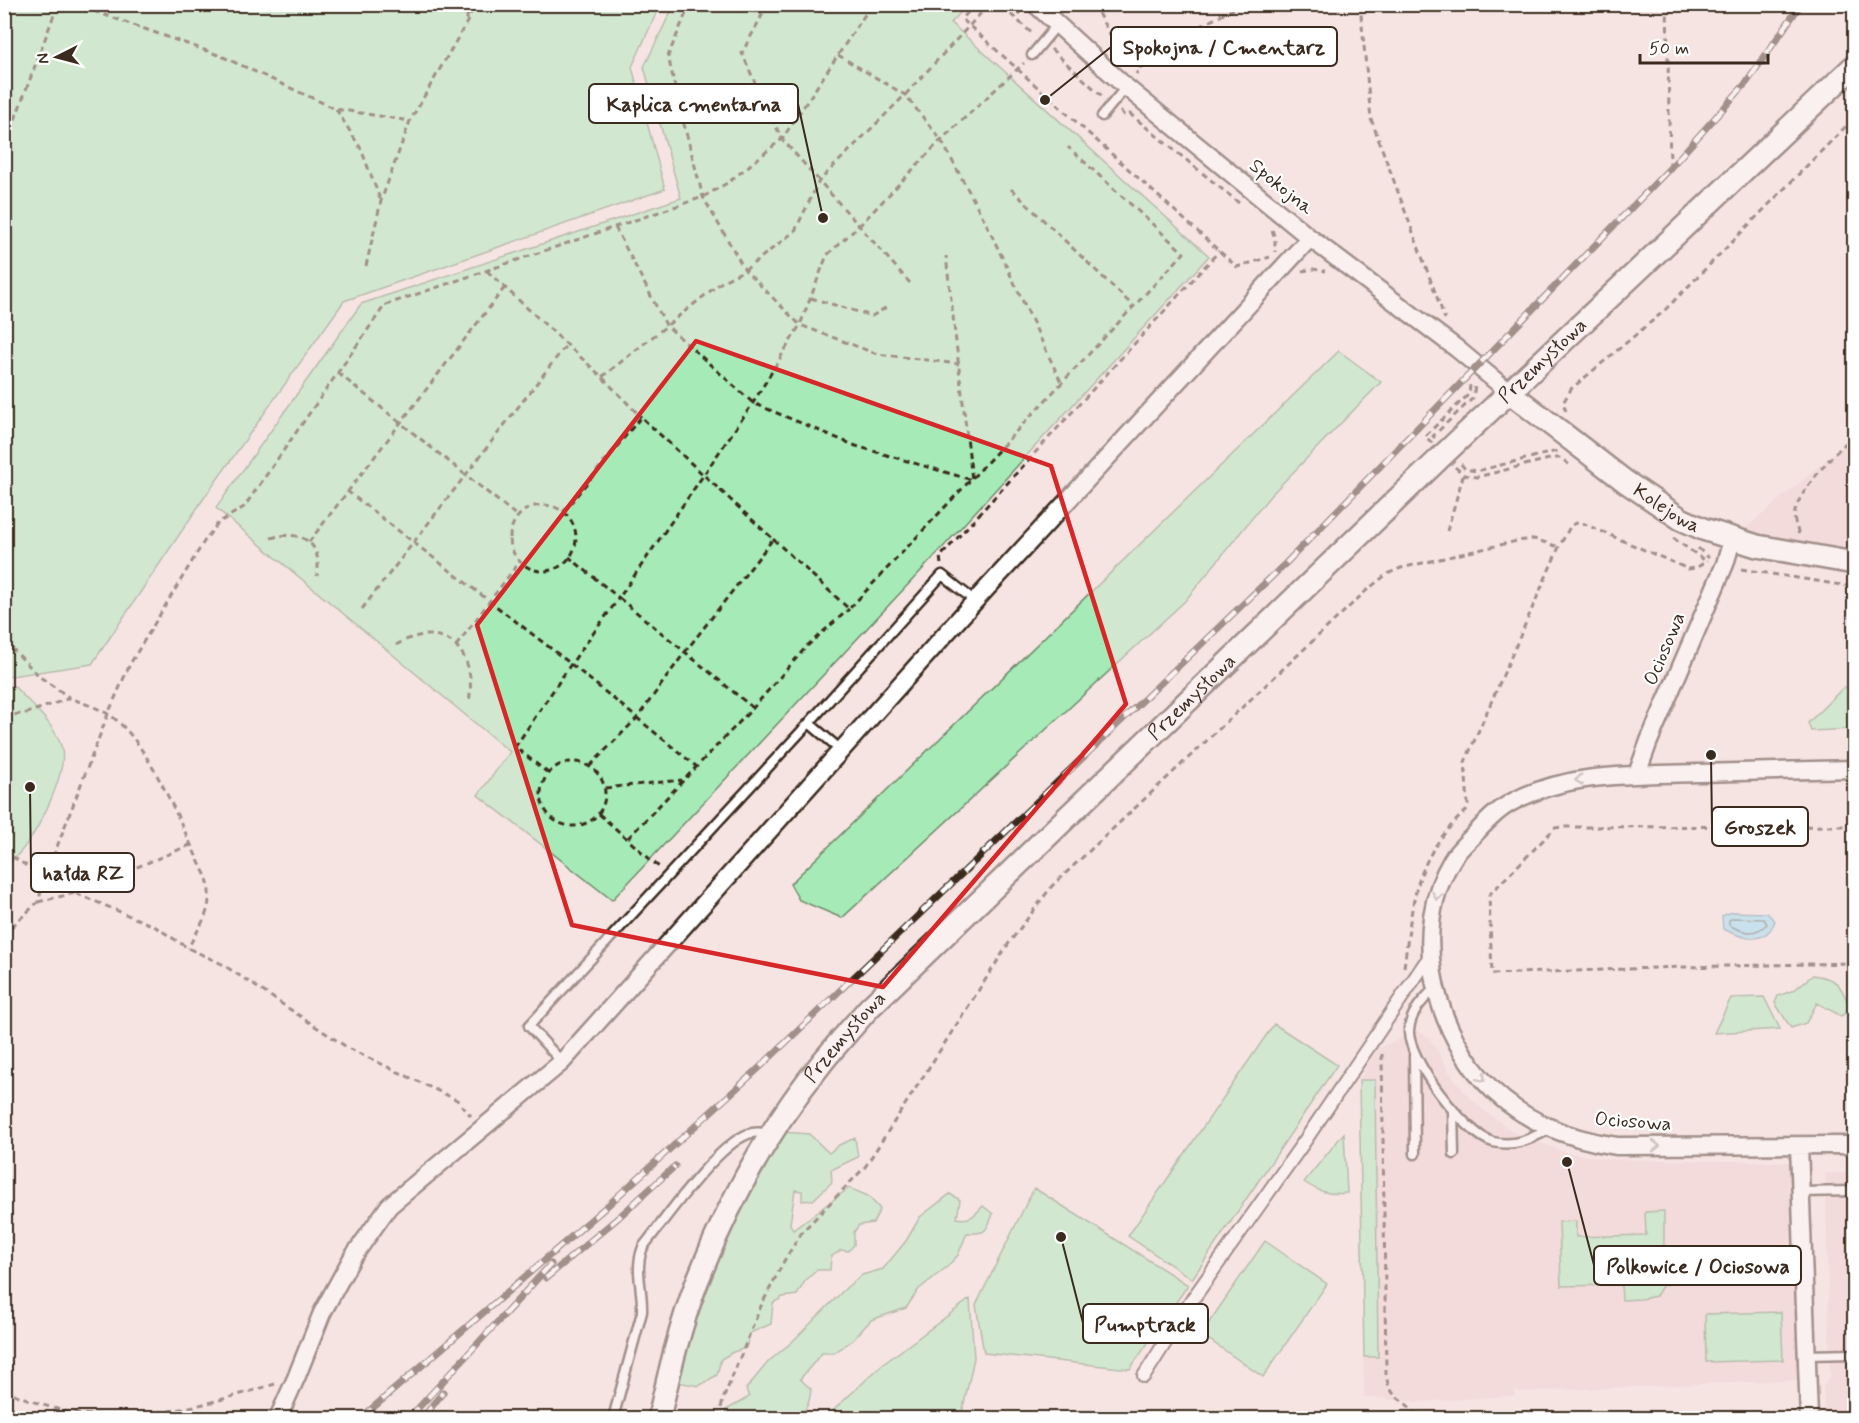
<svg xmlns="http://www.w3.org/2000/svg" width="1859" height="1423" font-family="Mynerve,sans-serif">
<style>
.built{fill:#efd1d0}
.green{fill:#a6ebb7;stroke:#708a6a;stroke-width:1.5}
.water{fill:#93ddf5;stroke:#70959f;stroke-width:1.5}
.lines{fill:none;stroke-linecap:round;stroke-linejoin:round}
.shore{stroke:#5e7274;stroke-width:1.5}
.service-casing{stroke:#3b2a1e;stroke-width:13}
.pedestrian-casing{stroke:#3b2a1e;stroke-width:16}
.minor-casing{stroke:#3b2a1e;stroke-width:21}
.tertiary-casing{stroke:#3b2a1e;stroke-width:26}
.path{stroke:#3b2a1e;stroke-width:3;stroke-dasharray:6 4.5;stroke-linecap:butt}
.service{stroke:#fff;stroke-width:8}
.pedestrian{stroke:#fff;stroke-width:12}
.minor{stroke:#fff;stroke-width:16}
.tertiary{stroke:#fff;stroke-width:21}
.rail-casing{stroke:#3b2a1e;stroke-width:7}
.rail{stroke:#fff;stroke-width:4.5;stroke-dasharray:14;stroke-linecap:butt}
.oneway{stroke:#a79f9a}
.marked{fill:none;stroke:#d62828;stroke-width:4.5;stroke-linejoin:round}
.labels{text-anchor:middle;dominant-baseline:central;stroke-width:4.5;stroke-linejoin:round;paint-order:stroke}
.street-label{font-size:20px;fill:#3b2a1e;stroke:#fff}
.leader{fill:none;stroke:#3b2a1e;stroke-width:2}
.callout-dot{fill:#3b2a1e;stroke:#fff;stroke-width:2}
.callout{fill:#fff;stroke:#3b2a1e;stroke-width:2}
.callout-label{font-size:21px;text-anchor:middle;font-weight:bold;fill:#3b2a1e}
</style>
<rect width="100%" height="100%" fill="#f6e4e3"/>
<filter id="ink" filterUnits="userSpaceOnUse"><feTurbulence type="fractalNoise" baseFrequency=".0167" numOctaves="2"/><feDisplacementMap in="SourceGraphic" scale="12" xChannelSelector="R" yChannelSelector="G"/><feConvolveMatrix kernelMatrix="1 2 1 2 8 2 1 2 1" color-interpolation-filters="sRGB"/></filter>
<g filter="url(#ink)">
<path class="built" d="M1854,436v127l-122,-23z
M1418,1031l12,7 22,38 14,18 19,17 32,23 45,17 43,8 186,3 9,218 -285,12v4l-96,6 -55,-5 -5,-317 17,-31z
M1825,1173h29v245h-30l-1,-33 7,-9z"/>
<path class="green" d="M4,5h656l-28,62 33,122 -321,112 -140,197 -112,166 -87,13z
M674,5h293l-16,18 258,233 -275,301 -322,343 -134,-105 32,-43 -294,-244 145,-204 320,-106 -37,-131z
M1339,351l42,31 -111,114 -85,105 -343,317 -43,-18 -9,-16z
M14,686c16,18 42,38 48,63 5,25 -24,83 -41,102 -5,6 -11,11 -16,17v-181z
M1844,687l7,3 1,39 -41,2 -3,-8z
M1813,975c28,4 28,12 38,35l-10,6 -24,-13 -11,20 -15,5 -16,-25 3,-7 16,-6z
M1764,997l16,32 -66,4 17,-35z
M1274,1024l63,41 -145,214 -64,-43z
M1359,1080h16l3,277h-14z
M782,1132l27,2 20,19 10,-8 16,-7 3,19 -27,13 1,12 -19,18 -11,1v-10l-7,-1 -5,34 3,6 56,-42 19,8 12,13 -7,14 -14,2 -5,7v13l-6,6 -7,-1 -10,7 -1,13h-13l-12,11 -8,14 -14,2 -10,6 -2,21 -21,9 -4,15 -13,4 -12,7 -4,16 -18,11 -22,-4 10,-39 47,-122z
M1344,1133l3,60c-18,2 -28,-1 -43,-11z
M1034,1188l154,97 -58,84 -146,-16 -8,-48z
M950,1194l10,6 -3,18c13,3 18,-3 26,-12l10,8c-7,18 -7,20 -26,19l-9,22 -11,12 -28,22 -13,19 -35,12 -18,20 -19,13h-12l-22,26 11,10c-1,10 -3,23 -15,27 -18,7 -63,3 -84,2l37,-21 -3,-8 23,-28 23,-19 55,-55 15,-12 21,-6 23,-28 14,-24z
M1664,1211v47h18l-1,9 -8,16 -11,3 -6,10 -15,3 -19,1 -1,-15 -60,1 -2,-64 17,-1v16l70,-2 -1,-23z
M1265,1241l62,43 -64,93 -62,-43z
M970,1299l4,59 -13,60h-136l57,-53z
M1781,1312l2,48 -77,2 -1,-48z"/>
<path class="water" d="M1732,912l35,1 8,8c-10,26 -33,17 -52,8l-1,-13z"/>
<g class="lines">
<path class="shore" d="M1734,918l30,1 3,5c-12,12 -24,9 -38,1v-5z"/>
<defs>
<path id="service" d="M1032,55l25,-30
M1102,116l24,-29
M809,723l32,27
M1435,988c-12,12 -24,23 -26,42 -2,29 57,105 84,112 23,5 37,-3 57,-13
M1414,1056l1,98
M562,1062l-33,-36 280,-303 133,-148 33,26
M1453,1110l1,44
M1801,1192l53,-1
M1807,1355l47,-1
M613,1418l29,-106c1,-24 -8,-42 1,-65 23,-29 73,-101 105,-113 9,-3 15,-1 23,1"/>
<path id="pedestrian" d="M1144,1376l48,-76 112,-158 121,-179 6,-1"/>
<path id="minor" d="M1035,4l91,83 184,151 146,110 53,44
M1854,769c-52,1 -105,3 -158,4 -62,2 -126,-1 -182,28 -16,8 -29,22 -41,35 -7,7 -16,15 -21,24 -41,68 -20,161 30,219 34,39 84,60 135,67l237,-1
M1637,774l12,-33 76,-177 7,-24
M1799,1146l10,272
M278,1418l18,-40 26,-65 30,-55 37,-52 173,-144 413,-461 335,-363"/>
<g id="tertiary">
<path id="s1" d="M1509,392l117,90 55,37 22,10 54,17 97,17"/>
<path id="s2" d="M659,1418c10,-45 21,-92 38,-136 31,-79 74,-157 127,-222 15,-18 30,-35 45,-52l574,-553 411,-389"/>
</g>
</defs>
<use href="#service" class="service-casing"/>
<use href="#pedestrian" class="pedestrian-casing"/>
<use href="#minor" class="minor-casing"/>
<use href="#tertiary" class="tertiary-casing"/>
<path class="path" d="M74,4l147,52 115,53 74,12
M742,4l20,12
M975,4l-13,15 275,248 33,-10
M996,4l16,3 9,8
M1093,4l20,36 27,28 -4,6
M1360,4l11,115 74,200
M1667,4l3,164
M1006,6v4l28,25
M467,20v-16
M1051,49l52,48
M838,55l67,40 36,45 44,81 77,163
M1140,68l48,-36 56,-28
M756,85l-14,-32 26,-49
M336,109l25,40 19,50
M680,109l-12,-53 22,-52
M1120,111l4,4 6,-1 109,89
M4,149l54,-145
M1011,189l123,118
M615,227l51,98 87,78 103,43 116,34 -26,-224
M1272,230l3,8v14
M366,266l15,-65 29,-80 57,-99 7,-18
M487,271l115,106 39,40
M1302,271l11,-2 12,2
M910,283l-128,-144 -26,-54 -76,24 23,88 42,73 55,55 77,29 82,10
M811,298l61,18 15,-9
M338,373l179,143
M602,377l121,-96 22,-11 50,-39 24,-50 86,-86 78,-84
M1566,411l-3,-8 8,-14 92,-77 191,-194
M1435,438l-2,-2 40,-38 2,-13
M1432,443l-7,-7 43,-41 2,-8 -2,-6
M1461,464l4,5 12,2 80,-20
M1455,467l9,8 13,2 76,-19h8l11,9
M347,491l224,173 126,103
M510 538a33 33 0 1 1 66 0a33 33 0 1 1-66 0Z
M563,512l78,-95 132,122 -88,113 -66,-54 134,-195 47,-78 27,-70 33,-30 81,-85 83,-77
M1447,531l16,-55
M1799,534c-3,-8 -6,-15 -4,-23 5,-21 42,-62 59,-75
M271,538c31,-9 52,5 46,38
M1673,538l34,24
M773,539l76,70 335,-356 -116,-106
M309,542l196,-255
M1698,548l11,10
M941,564l-1,-7 279,-306
M1741,569l113,18
M362,609l205,-265
M4,640l36,37 30,21
M396,645c48,-28 82,6 73,57
M456,646l64,-85
M4,716l23,-3 43,-15c12,5 27,9 38,16 42,26 75,119 99,164 7,32 -4,42 -19,70
M541 794a32 32 0 1 1 64 0a32 32 0 1 1-64 0Z
M590,766l47,-48 48,-66 68,56
M548,773l-33,-26 56,-83 48,-66 -50,-41
M605,788l77,-8
M599,814l61,54
M1854,826l-292,1 -7,1 -66,67 3,79 191,-7 171,-4
M628,838l125,-130 54,-62 42,-37
M4,851l41,27 30,15 79,33 34,22 34,16 126,84 109,52 14,16
M38,902l37,-9 115,-48
M4,934l34,-32 7,-24 63,-164 22,-50 75,-124 13,-17 26,-16 141,-202 318,-108 26,-15 53,-43 86,-129 -5,-6
M1404,967c9,-66 9,-108 62,-156l2,-6 -3,-43 94,-215 12,-22 9,-3 108,47 8,-1 11,-7
M1382,1054l4,319c3,31 23,23 29,45
M4,1390c23,9 46,19 71,23 69,10 134,-9 200,-29
M718,1418l6,-21 37,-91 23,-45 18,-29 63,-65 144,-224 43,-57 315,-296 20,-16 14,-6 116,-27 17,-2 25,8"/>
<use href="#service" class="service"/>
<use href="#pedestrian" class="pedestrian"/>
<use href="#minor" class="minor"/>
<use href="#tertiary" class="tertiary"/>
<defs>
<path id="rail" d="M546,1278l73,-61 56,-51
M361,1418l246,-212 151,-137 528,-506 384,-395 77,-86 54,-78
M409,1418l142,-154
M423,1418l20,-26"/>
</defs>
<use href="#rail" class="rail-casing"/>
<use href="#rail" class="rail"/>
</g>
<defs><path id="oneway-chevron" d="M-2-3.5L2.5 0L-2 3.5" fill="none" stroke-width="1.6" stroke-linecap="round" stroke-linejoin="round" transform="scale(1.5)"/></defs>
<g class="oneway">
<use href="#oneway-chevron" transform="translate(1579 780) rotate(173)"/>
<use href="#oneway-chevron" transform="translate(1437 896) rotate(103)"/>
<use href="#oneway-chevron" transform="translate(1482 1078) rotate(49)"/>
<use href="#oneway-chevron" transform="translate(1656 1146)"/>
</g>
</g>
<path d="M0 0H1859V1423H0ZM696,341l355,125 75,238 -243,283 -311,-62 -95,-300z" fill="#f6e4e3" fill-opacity=".55" fill-rule="evenodd"/>
<path class="marked" d="M696,341l355,125 75,238 -243,283 -311,-62 -95,-300z"/>
<g class="labels">
<g class="street-label">
<text transform="translate(1281 187) rotate(39)">Spokojna</text>
<text stroke="none"><textPath href="#s2" startOffset="1401">Przemysłowa</textPath></text>
<text stroke="none"><textPath href="#s1" startOffset="196">Kolejowa</textPath></text>
<text transform="translate(1665 649) rotate(-67)">Ociosowa</text>
<text stroke="none"><textPath href="#s2" startOffset="915">Przemysłowa</textPath></text>
<text stroke="none"><textPath href="#s2" startOffset="429">Przemysłowa</textPath></text>
<text transform="translate(1633 1122) rotate(4)">Ociosowa</text>
</g>
</g>
<path class="leader" d="M1045 100L1111 47M823 218L798 104M1711 755L1712 826M30 787L31 872M1567 1162L1594 1265M1061 1237L1083 1323"/>
<g class="callout-dot">
<circle cx="1045" cy="100" r="6"/>
<circle cx="823" cy="218" r="6"/>
<circle cx="1711" cy="755" r="6"/>
<circle cx="30" cy="787" r="6"/>
<circle cx="1567" cy="1162" r="6"/>
<circle cx="1061" cy="1237" r="6"/>
</g>
<g class="callout">
<rect x="1111" y="27" width="226" height="39" rx="6"/>
<rect x="589" y="84" width="209" height="39" rx="6"/>
<rect x="1712" y="807" width="96" height="39" rx="6"/>
<rect x="31" y="853" width="103" height="39" rx="6"/>
<rect x="1594" y="1246" width="207" height="39" rx="6"/>
<rect x="1083" y="1304" width="125" height="39" rx="6"/>
</g>
<g class="callout-label">
<text x="1224" y="54">Spokojna / Cmentarz</text>
<text x="694" y="111">Kaplica cmentarna</text>
<text x="1760" y="834">Groszek</text>
<text x="83" y="880">hałda RZ</text>
<text x="1698" y="1273">Polkowice / Ociosowa</text>
<text x="1145" y="1331">Pumptrack</text>
</g>
<rect width="1859" height="1423" fill="none" stroke="#fff" stroke-width="24"/>
<rect x="12" y="12" width="1835" height="1399" fill="none" stroke="#3b2a1e" stroke-width="2" filter="url(#ink)"/>
<g transform="translate(57 57) rotate(264)" stroke="#ffffff" stroke-width="4.5" paint-order="stroke">
<path d="M0-4.5L10 22L0 15L-10 22Z" fill="#3b2a1e"/>
<text y="-9" font-size="16" font-weight="bold" text-anchor="middle" fill="#3b2a1e">N</text>
</g>
<path d="M1640 54v9h128v-9" fill="none" stroke="#3b2a1e" stroke-width="3"/>
<text x="1649" y="54" font-size="18" fill="#3b2a1e" stroke="#ffffff" stroke-width="4.5" paint-order="stroke">50 m</text>
</svg>
